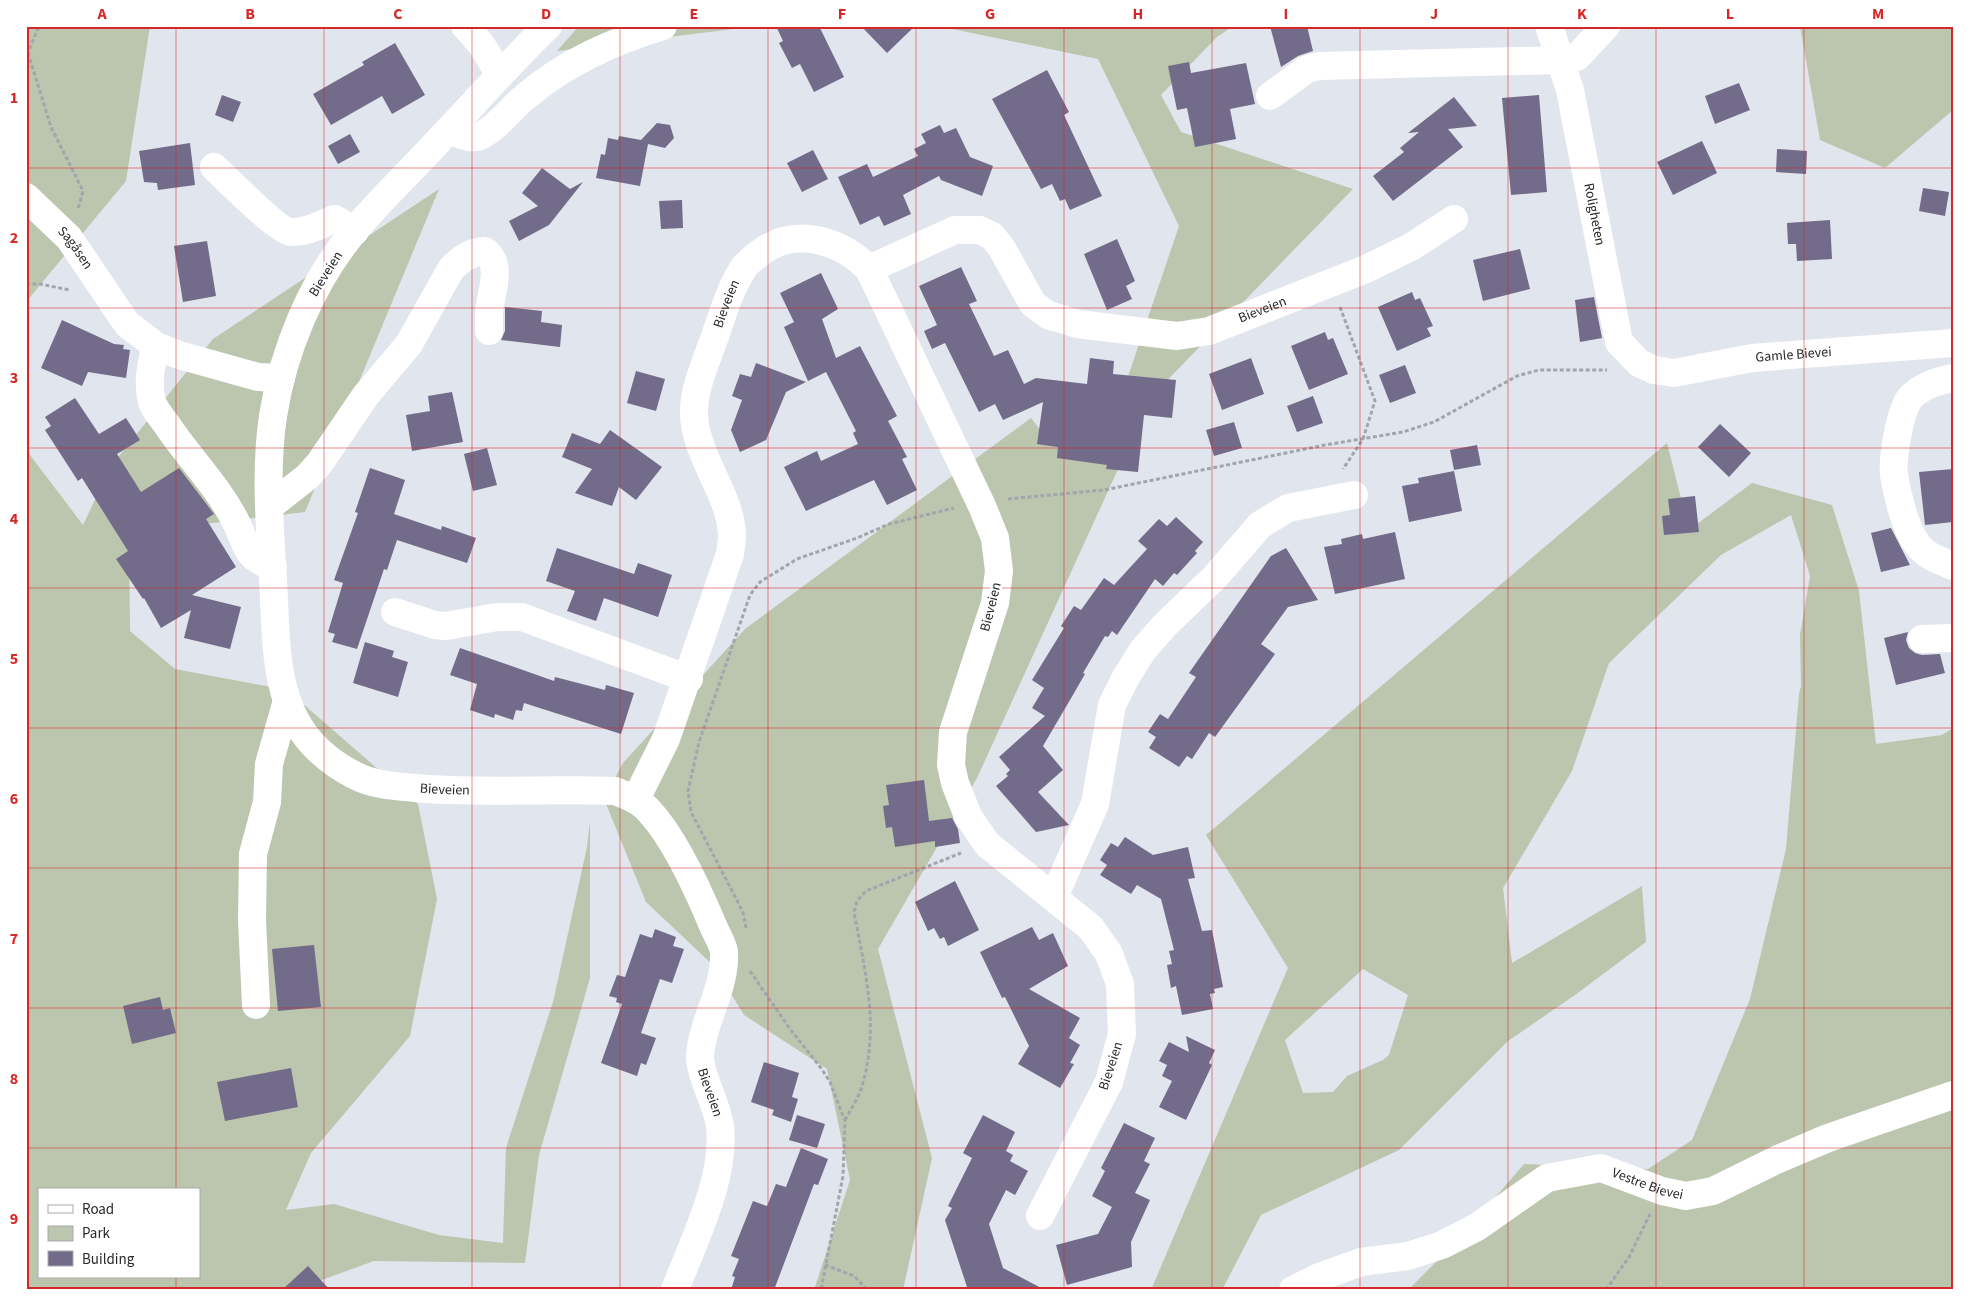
<svg xmlns="http://www.w3.org/2000/svg" width="1979" height="1316" font-family="'Source Sans 3',sans-serif">
<style>
.green{fill:#bcc5ad;fill-rule:evenodd}
.building{fill:#726b89}
.lines{fill:none;stroke-linecap:round;stroke-linejoin:round}
.path{stroke:#a2a5ab;stroke-width:3;stroke-dasharray:4 2.5;stroke-linecap:butt}
.minor{stroke:#fff;stroke-width:28}
.grid{fill:none;stroke:#d62828;stroke-width:1;stroke-opacity:0.55}
.labels{text-anchor:middle;dominant-baseline:central;stroke-width:5;stroke-linejoin:round;paint-order:stroke}
.street-label{font-size:14px;fill:#27282b;stroke:#fff}
.neatline{fill:none;stroke:#d62828;stroke-width:2}
.grid-label{font-size:16px;text-anchor:middle;font-weight:bold;fill:#d62828}
</style>
<rect width="100%" height="100%" fill="#e1e5ed"/>
<path class="green" d="M26,26h124l-24,155 -100,121z
M579,26h158l-4,3 -176,22z
M938,26h295l-16,11 -56,58 20,37 172,57 -202,208 -174,381 -99,171 54,209 -29,132h-89l36,-110 -23,-111 -83,-54 -30,-49 -68,-64 -42,-103 19,-36 122,-134 286,-211 20,26 62,-23 66,-195 -81,-167z
M1800,26h153v84l-68,58 -65,-28z
M439,189l-134,323 -176,21 1,98 45,38 112,21 131,114 19,95 -27,137 -99,117 -25,57 48,-6 105,31 64,8 3,-95 47,-146 34,-155 3,-26v157l-51,177 -14,108 -151,-2 -80,29h-268v-848l4,13 53,70 28,-59 102,-127zM39,1190h160v87h-160z
M1667,443l22,87 63,-47 80,22 27,86 17,153 66,-9 11,-7v562h-545l56,-56 60,-70 124,5 44,-29 58,-141 36,-150 13,-155 2,-8 -1,-51 10,-59 -19,-61 -70,40 -112,108 -37,108 -69,117 9,75 130,-77 4,56 -71,53 -67,46 -109,109 -138,65 -39,75h-71l137,-322 -82,-133zM1363,969l45,26 -19,60 -6,5 -36,16 -14,16 -30,1 -18,-53z"/>
<path class="building" d="M776,26h43l25,51 -30,15 -14,-28 -8,4 -13,-25 4,-2z
M861,26h54l-28,27z
M1270,26h37l6,25 -15,5 -17,11z
M395,43l30,52 -33,19 -10,-18 -51,29 -18,-31 51,-29 -2,-3z
M1189,62l2,11 55,-10 9,41 -25,5 6,30 -41,8 -8,-39 -10,2 -9,-44z
M1047,70l22,42 -5,3 38,81 -32,14 -5,-11 -5,2 -8,-17 -11,5 -49,-90z
M1739,83l11,27 -35,14 -10,-28z
M222,95l19,7 -8,20 -18,-7z
M1539,95l8,97 -36,3 -9,-97z
M1454,97l23,29 -29,3 15,18 -70,54 -20,-25 31,-24 -4,-4 19,-16 -11,1z
M657,123l13,2 4,13 -9,10 -17,-4 -8,42 -44,-8 5,-24 4,1 3,-17 10,2 1,-4 22,4z
M940,125l4,8 12,-5 14,29 23,9 -11,30 -41,-16 -2,-4 -36,19 8,19 -27,12 -5,-10 -19,9 -22,-48 29,-13 6,13 45,-21 -4,-7 12,-6 -5,-9z
M350,134l10,18 -22,12 -10,-18z
M1702,141l15,32 -44,22 -16,-33z
M190,143l5,42 -37,5 -1,-7 -13,-1 -5,-31z
M1777,149l30,2 -1,23 -30,-2z
M813,150l15,29 -26,13 -15,-29z
M542,168l28,21 13,-7 -34,43 -30,16 -10,-20 29,-15 -16,-13z
M1923,188l26,4 -4,24 -26,-5z
M682,200l1,28 -22,1 -2,-28z
M1830,220l2,39 -35,2 -1,-17h-8l-1,-21z
M1117,239l18,42 -9,5 6,13 -25,11 -23,-56z
M207,241l9,55 -33,6 -9,-56z
M1520,249l10,40 -47,12 -10,-41z
M961,267l16,34 -8,3 25,52 14,-6 16,34 12,-6 51,6 3,-26 24,3 -1,13 63,6 -4,38 -28,-3 -6,57 -32,-3 1,-4 -50,-7 1,-11 -21,-3 6,-42 -40,18 -8,-16 -16,8 -34,-69 -13,6 -8,-18 13,-6 -18,-39z
M821,273l17,36 -16,10 14,39 24,-12 37,70 -9,5 19,36 -5,2 15,31 -30,15 -13,-25 -68,31 -22,-44 33,-16 4,10 37,-17 -5,-11 3,-2 -30,-59 -18,9 -24,-54 10,-5 -14,-29z
M1412,292l3,8 5,-2 13,28 -6,2 4,8 -34,15 -19,-44z
M1594,297l8,41 -22,4 -5,-42z
M505,307l37,4 -1,11 21,3 -2,22 -59,-7 4,-9z
M62,320l52,24 10,1 -1,4 7,1 -4,28 -38,-6 -6,14 -41,-18z
M1325,332l3,8 5,-2 15,36 -39,16 -18,-44z
M1251,358l13,36 -42,16 -13,-36z
M756,363l50,19 -20,10 -20,48 -26,12 -9,-22 11,-30 -10,-4 8,-22 11,3z
M1405,365l11,28 -26,10 -11,-28z
M636,371l29,8 -9,32 -29,-8z
M452,392l11,50 -51,9 -6,-36 24,-4 -2,-15z
M1313,396l10,27 -26,9 -10,-26z
M75,398l24,36 27,-16 14,22 -23,14 24,38 38,-24 35,46 -8,5 30,48 -44,28 49,12 -11,42 -46,-11 7,-28 -30,18 -17,-30 -1,1 -27,-40 12,-8 -46,-73 -4,3 -33,-51 6,-4 -6,-9z
M1234,422l8,26 -28,8 -8,-26z
M1720,424l31,29 -22,24 -31,-30z
M610,430l52,37 -26,33 -17,-13 -7,19 -37,-13 17,-24 -30,-12 10,-24 28,11z
M1477,445l4,20 -27,5 -4,-20z
M487,448l10,37 -24,6 -9,-37z
M370,468l35,12 -11,34 47,16 1,-4 34,12 -9,25 -70,-23 -10,30 -3,-1 -27,80 -25,-7 3,-8 -7,-2 15,-49 -9,-3 24,-67 -3,-1z
M1953,469v53l-28,3 -6,-53z
M1454,471l8,40 -53,11 -7,-36 17,-3 -1,-5z
M1695,496l4,36 -35,3 -2,-19 8,-1 -2,-16z
M1176,517l27,25 -8,9 2,2 -20,22 -3,-2 -11,13 -8,-7 -38,56 -5,-4 -4,6 -3,-1 -22,37 2,1 -15,26 -27,46 20,24 -25,22 31,33 -33,7 -40,-46 12,-10 -2,-2 4,-4 -11,-13 46,-41 -13,-8 12,-20 -12,-8 32,-52 -3,-2 13,-20 7,4 23,-32 10,7 33,-36 -9,-8 21,-22 8,7z
M1891,528l19,37 -29,7 -10,-39z
M1395,532l10,47 -70,15 -11,-47 18,-3 -1,-5 21,-5 1,5z
M557,548l77,26 4,-11 34,12 -14,42 -54,-19 -8,23 -29,-10 8,-20 -29,-10z
M1286,548l32,52 -30,7 -27,37 14,10 -60,83 -6,-4 -17,26 -5,-3 -8,11 -30,-19 7,-11 -8,-5 12,-18 8,5 28,-42 -7,-4 82,-117z
M1908,632l-2,8 3,8 6,5 7,2 18,-1 5,19 -49,12 -12,-47z
M365,642l29,9 -2,6 16,5 -10,35 -45,-14z
M460,648l94,33 1,-4 50,13 1,-5 28,8 -13,41 -97,-31 -2,8 -6,-1 -3,10 -18,-6 -1,4 -24,-8 7,-26 -27,-9z
M924,780l5,41 23,-3 6,11 2,14 -25,4v-6l-40,6 -3,-20 -6,1 -3,-22 6,-1 -3,-20z
M1125,837l28,18 35,-8 7,31 -7,1 14,52 10,-1 11,57 -9,2 1,4 -5,1 3,15 -31,6 -6,-29 -5,2 -4,-23 5,-1 -3,-13 5,-1 -13,-51 -24,-14 -6,9 -31,-19 7,-10 -7,-5 11,-17 7,4z
M955,881l24,49 -31,16 -4,-9 -4,2 -6,-11 -6,3 -13,-29z
M1032,927l7,13 14,-7 15,33 -39,23 51,29 -11,20 11,7 -10,18 4,1 -14,24 -42,-24 11,-18 -24,-49 -3,1 -22,-46z
M655,929l21,8 -3,9 11,3 -12,34 -12,-4 -19,54 15,5 -10,27 -5,-2 -4,13 -36,-13 21,-59 -6,-2 1,-4 -8,-2 8,-21 8,2 15,-43 12,4z
M314,945l7,62 -43,4 -6,-62z
M160,997l3,13 7,-2 6,25 -44,11 -9,-38z
M1186,1036l29,14 -6,13 3,2 -26,55 -27,-13 13,-26 -10,-5 5,-11 -8,-4 10,-19 20,10z
M764,1062l35,11 -7,24 6,2 -7,23 -19,-7 2,-5 -23,-8z
M291,1068l7,39 -73,14 -8,-39z
M797,1115l28,9 -8,24 -28,-8z
M983,1115l32,17 -9,19 7,4 -3,6 18,10 -13,24 -9,-5 -17,34 14,44 42,22h-77l-23,-70 7,-12 -4,-2 24,-48 -9,-5z
M1124,1123l31,15 -11,23 6,3 -15,29 15,7 -19,42 1,25 -65,18 -11,-40 42,-11 14,-27 -20,-11 13,-25 -4,-3z
M801,1148l27,11 -10,26 -4,-1 -40,106h-43l4,-13 -3,-1 7,-17 -8,-3 22,-55 14,5 9,-22 10,3z
M308,1266l22,24h-48z"/>
<g class="lines">
<path class="path" d="M28,53l23,74 32,64 -5,18
M27,55l12,-29
M26,284h14l30,6
M1340,307l35,94 -12,38 -20,30
M1008,499l96,-9 221,-45 78,-13 31,-10 83,-46 22,-6h68
M746,928l-3,-16 -52,-100 -3,-21 11,-49 51,-147 10,-13 37,-23 60,-21 32,-14 65,-16
M750,971l40,58 31,39 9,14 15,39 -2,55 -22,114
M845,1120c6,-11 14,-23 17,-34 18,-60 3,-114 -8,-174l3,-11 9,-10 95,-38
M825,1265l29,11 13,14
M1606,1290l23,-33 21,-43"/>
<g class="minor">
<path d="M465,26l16,18 19,31"/>
<path id="s1" d="M548,26c-38,36 -71,75 -107,112 -28,31 -59,60 -86,92 -43,51 -72,121 -82,186 -9,60 -2,123 1,183 3,75 5,137 80,176 19,10 40,11 61,13 66,6 133,0 200,3 13,5 26,10 35,21 26,28 49,80 64,116 3,7 9,16 10,24 2,36 -21,67 -24,103 -1,19 18,51 20,72 6,51 -27,115 -45,163"/>
<path id="s2" d="M1549,26l21,64 49,252 20,21 15,7 20,3 78,-15 201,-15"/>
<path d="M1270,96l37,-27 12,-3 242,-6 16,-3 29,-31"/>
<path d="M449,130c10,4 23,11 33,5 16,-8 29,-27 43,-38 41,-35 87,-55 138,-71"/>
<path d="M214,167c13,12 64,64 77,65 16,1 30,-8 44,-13l20,12"/>
<path id="s3" d="M26,197l43,41 58,86 29,22 23,9 79,22 23,1"/>
<path id="s4" d="M869,269l86,-39h25l12,6 9,11 32,57 15,11 30,9 99,12 32,-5 157,-62 45,-22 43,-28"/>
<path d="M156,346c-5,18 -9,37 -4,56 3,8 10,16 15,23 22,33 51,61 69,97 12,24 8,34 37,45"/>
<path d="M1953,378c-15,3 -30,7 -42,19 -11,12 -19,61 -17,78 3,19 11,53 23,69 8,12 24,17 36,22"/>
<path d="M270,506l37,-29 12,-13 47,-69 43,-51 42,-75c10,-10 19,-17 34,-18 18,13 6,42 4,60 0,7 0,14 0,20"/>
<path d="M395,612l40,13 11,1 51,-9h25l167,62"/>
<path d="M1922,639l31,-1"/>
<path id="s5" d="M636,799l30,-60 64,-185c1,-7 2,-13 2,-19 -1,-41 -38,-80 -38,-123 0,-25 12,-50 20,-73 9,-25 16,-52 31,-73 4,-5 10,-9 15,-13 35,-27 80,-13 109,16l113,237 13,32 4,33 -4,32 -42,129 -2,33 4,18 13,33 19,28 104,84 18,26 11,30 2,50 -13,48 -69,134"/>
<path d="M1054,897l41,-93 17,-99 14,-28 17,-27 22,-25 50,-48 45,-52 28,-17 66,-13"/>
<path d="M256,1005l-4,-85 1,-66 14,-52 2,-38 17,-60"/>
<path id="s6" d="M1293,1290l24,-12 44,-16 47,-6 34,-11 35,-18 70,-49 54,-10 61,23 24,5 27,-5 63,-31 52,-22 125,-43"/>
</g>
</g>
<path class="grid" d="M176,26v1164M324,26v1264M472,26v1264M620,26v1264M768,26v1264M916,26v1264M1064,26v1264M1212,26v1264M1360,26v1264M1508,26v1264M1656,26v1264M1804,26v1264M26,168h1927M26,308h1927M26,448h1927M26,588h1927M26,728h1927M26,868h1927M26,1008h1927M26,1148h1927M176,1277v13"/>
<g class="labels">
<g class="street-label">
<text stroke="none"><textPath href="#s2" startOffset="194">Roligheten</textPath></text>
<text stroke="none"><textPath href="#s3" startOffset="71">Sagåsen</textPath></text>
<text transform="translate(326 274) rotate(-58)">Bieveien</text>
<text stroke="none"><textPath href="#s5" startOffset="525">Bieveien</textPath></text>
<text stroke="none"><textPath href="#s4" startOffset="452">Bieveien</textPath></text>
<text stroke="none"><textPath href="#s2" startOffset="511">Gamle Bievei</textPath></text>
<text transform="translate(991 607) rotate(-76)">Bieveien</text>
<text stroke="none"><textPath href="#s1" startOffset="968">Bieveien</textPath></text>
<text transform="translate(1111 1066) rotate(-72)">Bieveien</text>
<text stroke="none"><textPath href="#s1" startOffset="1484">Bieveien</textPath></text>
<text stroke="none"><textPath href="#s6" startOffset="386">Vestre Bievei</textPath></text>
</g>
</g>
<rect width="1979" height="1316" fill="none" stroke="#ffffff" stroke-width="55"/>
<rect x="38" y="1188" width="162" height="90" fill="#ffffff" stroke="#a9a9aa"/>
<rect x="48" y="1205" width="25" height="8" fill="#ffffff" stroke="#a9a9aa"/>
<text x="82" y="1214" font-size="15" fill="#27282b">Road</text>
<rect x="48" y="1226" width="25" height="15" fill="#bcc5ad" stroke="#a9a9aa"/>
<text x="82" y="1238" font-size="15" fill="#27282b">Park</text>
<rect x="48" y="1251" width="25" height="15" fill="#726b89" stroke="#a9a9aa"/>
<text x="82" y="1264" font-size="15" fill="#27282b">Building</text>
<rect x="28" y="28" width="1924" height="1260" class="neatline"/>
<g class="grid-label">
<text x="102" y="19">A</text>
<text x="250" y="19">B</text>
<text x="398" y="19">C</text>
<text x="546" y="19">D</text>
<text x="694" y="19">E</text>
<text x="842" y="19">F</text>
<text x="990" y="19">G</text>
<text x="1138" y="19">H</text>
<text x="1286" y="19">I</text>
<text x="1434" y="19">J</text>
<text x="1582" y="19">K</text>
<text x="1730" y="19">L</text>
<text x="1878" y="19">M</text>
<text x="14" y="103">1</text>
<text x="14" y="243">2</text>
<text x="14" y="383">3</text>
<text x="14" y="524">4</text>
<text x="14" y="664">5</text>
<text x="14" y="804">6</text>
<text x="14" y="944">7</text>
<text x="14" y="1084">8</text>
<text x="14" y="1224">9</text>
</g>
</svg>
